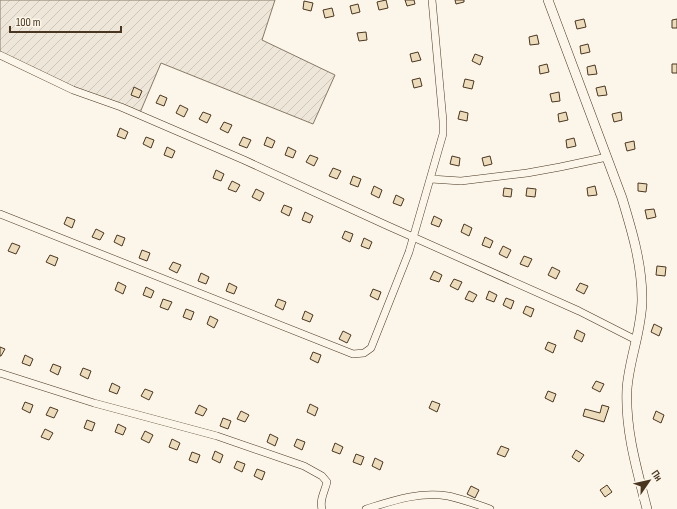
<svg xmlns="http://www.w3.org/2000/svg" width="677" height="509" font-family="'Sofia Sans Condensed',sans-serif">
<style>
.garden{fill:url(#garden-furrows);stroke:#887966}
.building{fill:#ecdcbc;stroke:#4a3520}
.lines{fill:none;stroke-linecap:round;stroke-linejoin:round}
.street-casing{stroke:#4a3520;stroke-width:8}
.secondary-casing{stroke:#4a3520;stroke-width:10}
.street{stroke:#fbf6e9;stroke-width:7}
.secondary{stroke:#fbf6e9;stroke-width:9}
</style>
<defs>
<pattern id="garden-furrows" width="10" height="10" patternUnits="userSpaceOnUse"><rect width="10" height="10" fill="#ede6d9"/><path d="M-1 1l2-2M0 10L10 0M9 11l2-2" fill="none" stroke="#cdc6ba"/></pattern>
</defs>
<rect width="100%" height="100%" fill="#fbf6e9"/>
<path class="garden" d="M0,0h275l-13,40 73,35 -22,49 -152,-61 -22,52 -139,-60z"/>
<path class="building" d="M386,0l2,8 -9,2 -2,-8z
M405,0h9l1,4 -8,2z
M455,0h9v2l-8,2z
M304,1l9,2 -2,8 -8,-2z
M358,4l2,8 -8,2 -2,-8z
M332,8l2,8 -9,2 -2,-8z
M584,19l2,8 -9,2 -2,-8z
M677,19v9h-5v-8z
M366,32l1,8 -8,1 -2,-8z
M537,35l2,9 -9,1 -1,-8z
M588,44l2,8 -9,2 -1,-8z
M418,52l3,8 -9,2 -2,-8z
M475,54l8,3 -3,8 -8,-4z
M547,64l2,8 -9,2 -1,-8z
M672,64h5v9h-5z
M595,65l2,9 -9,1 -1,-8z
M420,78l2,8 -8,2 -2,-8z
M465,79l9,2 -2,8 -9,-2z
M605,86l2,9 -9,1 -2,-8z
M134,87l8,4 -3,7 -8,-3z
M559,92l1,9 -8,1 -2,-8z
M160,95l7,3 -3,8 -8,-3z
M180,105l8,4 -4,8 -8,-4z
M460,111l8,2 -1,8 -9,-2z
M203,112l8,3 -4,8 -8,-4z
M566,112l2,8 -9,2 -1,-8z
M621,112l1,8 -8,2 -2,-8z
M224,122l8,3 -4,8 -8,-4z
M120,128l8,4 -3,7 -8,-3z
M146,137l8,3 -3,8 -8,-4z
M243,137l8,3 -4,8 -8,-3z
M267,137l8,4 -3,7 -8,-3z
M574,138l2,8 -9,2 -1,-8z
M634,141l1,8 -8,2 -2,-8z
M167,147l8,4 -3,7 -8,-3z
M288,147l8,4 -3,7 -8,-3z
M310,155l8,3 -4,8 -8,-4z
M452,156l8,2 -1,8 -9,-2z
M490,156l2,8 -8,2 -2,-8z
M333,168l8,3 -4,8 -8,-3z
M216,170l8,4 -3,7 -8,-3z
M353,176l8,3 -3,8 -8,-3z
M232,181l8,4 -4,7 -8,-3z
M638,183l9,1 -1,8 -8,-1z
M374,186l8,4 -3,8 -8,-4z
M595,186l2,9 -9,1 -1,-8z
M504,188l8,1 -1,8 -8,-1z
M527,188l9,1 -1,8 -9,-1z
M256,189l8,4 -4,8 -8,-4z
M396,195l8,4 -3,7 -8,-3z
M284,205l8,3 -3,8 -8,-4z
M654,209l2,8 -9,2 -2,-9z
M305,212l8,4 -3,7 -8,-3z
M434,216l8,4 -3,7 -8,-3z
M67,217l8,3 -3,8 -8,-4z
M464,224l8,4 -3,8 -8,-4z
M96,229l8,4 -4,7 -8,-3z
M345,231l8,3 -3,8 -8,-4z
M117,235l8,3 -3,8 -8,-4z
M485,237l8,4 -3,7 -8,-3z
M364,238l8,4 -3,7 -8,-3z
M12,243l8,3 -4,8 -8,-3z
M503,246l8,4 -4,8 -8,-4z
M142,250l8,3 -3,8 -8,-3z
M50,255l8,3 -3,8 -9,-4z
M524,256l8,3 -4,8 -8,-3z
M173,262l8,3 -4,8 -8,-4z
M657,266l9,1 -1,9 -9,-1z
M552,267l8,4 -4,8 -8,-4z
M434,271l8,4 -3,7 -9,-3z
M201,273l8,4 -3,7 -8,-3z
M454,279l8,3 -4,8 -8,-4z
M118,282l8,4 -3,8 -8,-4z
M229,283l8,4 -3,7 -8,-3z
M580,283l8,3 -4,8 -8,-4z
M146,287l8,4 -3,7 -8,-3z
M373,289l8,3 -3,8 -8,-4z
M469,291l8,4 -4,7 -8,-3z
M489,291l8,4 -3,7 -8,-3z
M506,298l8,3 -3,8 -8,-4z
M163,299l9,3 -4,8 -8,-3z
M278,299l8,3 -3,8 -8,-4z
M526,306l8,3 -3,8 -8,-4z
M186,309l8,3 -3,8 -8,-3z
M305,311l8,4 -3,7 -8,-3z
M210,316l8,4 -4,8 -7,-4z
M654,324l8,4 -3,8 -8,-4z
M577,330l8,4 -3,8 -8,-4z
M343,331l8,4 -4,8 -8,-4z
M548,342l8,3 -3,8 -8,-4z
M0,347l5,2 -4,7h-1z
M313,352l8,3 -3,8 -8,-4z
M25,355l8,4 -3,7 -8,-3z
M53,364l8,3 -3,8 -8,-4z
M83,368l8,3 -3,8 -8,-4z
M596,381l8,3 -4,8 -8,-4z
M112,383l8,4 -3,7 -8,-3z
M145,389l8,3 -4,8 -8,-4z
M548,391l8,3 -3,8 -8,-4z
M432,401l8,3 -3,8 -8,-4z
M25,402l8,3 -3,8 -8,-4z
M310,404l8,4 -3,8 -8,-4z
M199,405l8,4 -4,7 -8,-3z
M602,405l7,2 -5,15 -21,-6 2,-7 15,4z
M50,407l8,3 -4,8 -8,-3z
M241,411l8,4 -4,7 -8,-3z
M656,411l8,4 -3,8 -8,-4z
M223,418l8,3 -3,8 -8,-3z
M87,420l8,3 -3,8 -8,-3z
M118,424l8,4 -3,7 -8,-3z
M45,429l8,4 -4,7 -8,-3z
M145,431l8,4 -4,8 -8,-4z
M270,434l8,4 -3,8 -8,-4z
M172,439l8,4 -3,7 -8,-3z
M297,439l8,3 -3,8 -8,-4z
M335,443l8,4 -3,7 -8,-3z
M501,446l8,3 -4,8 -8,-3z
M576,450l8,5 -5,7 -7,-5z
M215,451l8,4 -3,8 -8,-4z
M192,452l8,3 -3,8 -8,-3z
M356,454l8,3 -3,8 -8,-3z
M375,458l8,4 -3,8 -8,-4z
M237,461l8,3 -3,8 -8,-4z
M257,469l8,3 -3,8 -8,-4z
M607,485l5,7 -7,5 -5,-7z
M471,486l8,4 -4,8 -8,-4z"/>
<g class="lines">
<defs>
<path id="street" d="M0,55l73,35 48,17 123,53 142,65 193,86 57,29
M431,179l30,2 66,-8 33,-6 47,-10
M0,214l353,140 11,-1 7,-5 38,-96 34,-118v-13l-11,-121
M0,373l94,30 123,33 87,30 18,10 5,6c-2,9 -8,18 -5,27
M366,509c26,-8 54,-18 82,-13 14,3 28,8 42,13"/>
<path id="secondary" d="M548,0l74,198c10,33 20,66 20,101 0,31 -13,60 -15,90 -2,41 10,81 20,120"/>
</defs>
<use href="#street" class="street-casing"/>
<use href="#secondary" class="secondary-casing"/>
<use href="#street" class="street"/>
<use href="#secondary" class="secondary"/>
</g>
<g transform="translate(649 481) rotate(56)" stroke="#fbf6e9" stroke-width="3" paint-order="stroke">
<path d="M0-3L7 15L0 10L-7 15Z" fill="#4a3520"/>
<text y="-6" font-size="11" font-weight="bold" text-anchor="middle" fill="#4a3520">Пн</text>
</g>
<path d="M10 26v6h111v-6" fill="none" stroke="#4a3520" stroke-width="2"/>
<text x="16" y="26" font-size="12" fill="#4a3520" stroke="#fbf6e9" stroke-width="3" paint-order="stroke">100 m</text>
</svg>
